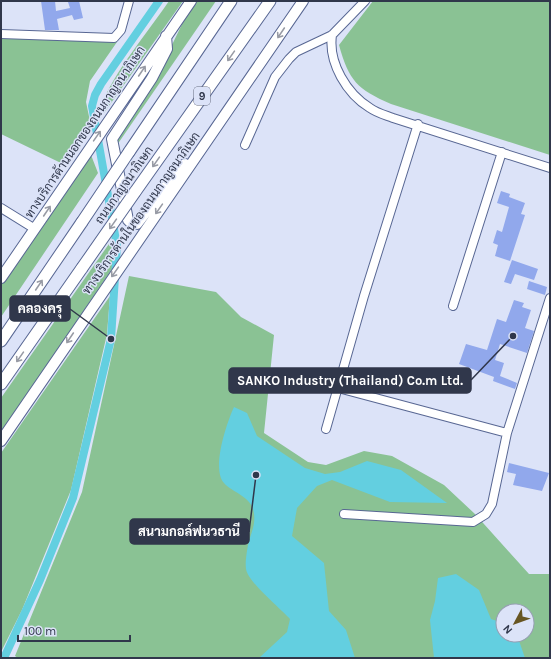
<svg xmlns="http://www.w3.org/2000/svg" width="551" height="659" font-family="Karla,Sarabun,sans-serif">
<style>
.green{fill:#8ac294;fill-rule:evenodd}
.water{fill:#63cfe0}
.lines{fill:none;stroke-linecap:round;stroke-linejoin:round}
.canal{stroke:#63cfe0;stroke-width:8}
.building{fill:#91a8ec}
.minor-casing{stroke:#586793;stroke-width:10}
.major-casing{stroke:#586793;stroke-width:12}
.highway-casing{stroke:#586793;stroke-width:13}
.minor{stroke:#fff;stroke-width:8}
.major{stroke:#fff;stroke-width:10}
.highway{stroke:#fff;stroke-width:11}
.highway-bridge-casing{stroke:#586793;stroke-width:13;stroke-linecap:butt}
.highway-bridge{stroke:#fff;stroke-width:11}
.oneway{stroke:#989ba5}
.labels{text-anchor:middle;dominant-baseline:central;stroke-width:3;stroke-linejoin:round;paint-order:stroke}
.shield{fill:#dce3f8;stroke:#646b7f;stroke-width:1}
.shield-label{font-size:11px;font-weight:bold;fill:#30374b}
.street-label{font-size:12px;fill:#30374b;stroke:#dce3f8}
.leader{fill:none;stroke:#30374b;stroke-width:1.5}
.callout-dot{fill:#30374b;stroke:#dce3f8;stroke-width:1.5}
.callout{fill:#30374b;stroke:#30374b;stroke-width:1.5}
.callout-label{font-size:13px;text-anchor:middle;font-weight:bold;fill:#fff}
</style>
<rect width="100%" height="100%" fill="#dce3f8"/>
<path class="green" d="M169,1h14l-79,112 -3,-6c11,-33 48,-76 68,-106z
M197,1h19l-99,144 -3,-4 55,-90 16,-33z
M373,1h177v154l-159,-51c-34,-15 -42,-23 -52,-59z
M1,38l116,4 -27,39 -4,21 5,24 -28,38 -62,-30z
M91,155l7,18 -97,144v-32z
M111,241l3,25 -113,167v-35z
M129,276l87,16 25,25 33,18 -10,98 44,29 18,3 38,-14 28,5 52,29 31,29 54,60h21v84h-532l-3,-2 67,-164zM503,611h24v24h-24z
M110,296l-3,38 -36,156 -49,120 -21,42v-199z"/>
<path class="water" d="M234,407l13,6 10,23 48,32 20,6 15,-2 27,-11 34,9 46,33 -57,-1 -58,-22 -15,6 -20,22 -5,28 32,27 5,48 17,19 9,28h-96l28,-26 3,-13c-10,-11 -42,-37 -44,-50 -1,-7 1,-18 2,-24 3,-13 9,-22 5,-36 -4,-13 -21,-17 -29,-26 -13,-14 3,-61 10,-76z
M456,574l23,16 12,29 12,4v12h14l8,23h-91l-4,-38 5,-19 3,-23z"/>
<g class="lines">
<path class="canal" d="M4,658l36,-78 33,-82 38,-159 6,-93 -25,-140 3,-11 6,-11 58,-83"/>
</g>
<path class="building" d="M41,1h14l1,10 14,-3 -2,-6 11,-1 4,17 -9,2 -2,-5 -15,4 2,11h-14z
M501,191l9,3 -1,3 16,6 -4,11 4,1 -15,46 -15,-5 3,-11 -5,-2 4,-13 5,2 7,-25 -12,-4z
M512,260l26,9 -4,11 -19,-6 -4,10 -7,-2z
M529,281l18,6 -2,8 -18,-6z
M514,300l10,3 -2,4 9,3 -6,18 9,3 -7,22 -27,-9 -5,16 9,3 -4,13 17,7 -2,6 -22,-8 1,-4 -35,-13 7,-20 21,6 10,-31 9,3z
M509,463l40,10 -7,18 -29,-6 3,-11 -9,-2z"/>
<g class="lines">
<defs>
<path id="minor" d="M1,34l113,4 7,-8 8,-29
M332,35c-4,28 15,59 38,73 7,5 15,7 23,10l157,50
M245,145l30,-68 14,-18 7,-7 36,-17 33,-34
M1,208l34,21
M453,306l49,-154
M338,388l169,45
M326,429l38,-133 54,-172
M344,514l129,8 13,-8 6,-10 15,-71 43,-135"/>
<path id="major" d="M166,36l1,13 -15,29 -40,61 16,81 4,4h5l39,-51 9,-9
M1,278l190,-277
M1,441l302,-440"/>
<path id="highway" d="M129,152l102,-151
M135,192l135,-191
M1,341l81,-119
M1,384l81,-116"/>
</defs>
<use href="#minor" class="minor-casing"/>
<use href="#major" class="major-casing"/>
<use href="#highway" class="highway-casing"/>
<use href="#minor" class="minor"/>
<use href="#major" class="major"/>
<use href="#highway" class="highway"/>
<defs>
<path id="highway-bridge" d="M82,222l47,-70
M82,268l53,-76"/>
</defs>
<use href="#highway-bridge" class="highway-bridge-casing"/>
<use href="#highway-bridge" class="highway-bridge"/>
</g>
<defs><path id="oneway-shaft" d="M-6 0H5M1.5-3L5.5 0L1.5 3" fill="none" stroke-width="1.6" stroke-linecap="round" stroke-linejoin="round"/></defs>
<g class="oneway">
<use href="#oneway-shaft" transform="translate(281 33) rotate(124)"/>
<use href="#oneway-shaft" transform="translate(231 56) rotate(125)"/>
<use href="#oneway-shaft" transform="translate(142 71) rotate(-56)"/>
<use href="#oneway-shaft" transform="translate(97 136) rotate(-55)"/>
<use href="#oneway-shaft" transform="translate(156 162) rotate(125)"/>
<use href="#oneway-shaft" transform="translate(159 209) rotate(125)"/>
<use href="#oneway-shaft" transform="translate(47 211) rotate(-56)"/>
<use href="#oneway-shaft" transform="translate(113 224) rotate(125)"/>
<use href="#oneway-shaft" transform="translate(115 272) rotate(125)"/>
<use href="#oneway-shaft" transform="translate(39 285) rotate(-56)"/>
<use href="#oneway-shaft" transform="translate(70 338) rotate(124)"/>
<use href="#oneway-shaft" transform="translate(20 357) rotate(125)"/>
</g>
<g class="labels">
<rect class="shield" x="194" y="87" width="16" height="18" rx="3"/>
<g class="shield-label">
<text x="202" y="96">9</text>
</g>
<g class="street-label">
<text transform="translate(85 132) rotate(-56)">ทางบริการด้านนอกของถนนกาญจนาภิเษก</text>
<text transform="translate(124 185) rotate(-55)">ถนนกาญจนาภิเษก</text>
<text transform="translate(141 213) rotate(-55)">ทางบริการด้านในของถนนกาญจนาภิเษก</text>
</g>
</g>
<path class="leader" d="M111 339L70 309M513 336L471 380M256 475L249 532"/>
<g class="callout-dot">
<circle cx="111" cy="339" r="4"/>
<circle cx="513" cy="336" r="4"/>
<circle cx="256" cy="475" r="4"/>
</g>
<g class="callout">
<rect x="10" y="296" width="60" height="25" rx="4"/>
<rect x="229" y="368" width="242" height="25" rx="4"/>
<rect x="130" y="519" width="119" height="25" rx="4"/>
</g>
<g class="callout-label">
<text x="40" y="313">คลองครุ</text>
<text x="350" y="385">SANKO Industry (Thailand) Co.m Ltd.</text>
<text x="189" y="536">สนามกอล์ฟนวธานี</text>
</g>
<rect width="551" height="659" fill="none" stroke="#30374b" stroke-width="4"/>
<g transform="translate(515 623) rotate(229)"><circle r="19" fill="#dce3f8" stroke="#979eb3"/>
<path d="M0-3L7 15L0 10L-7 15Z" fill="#675522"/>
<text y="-6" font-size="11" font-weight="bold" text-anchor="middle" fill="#30374b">N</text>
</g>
<path d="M18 635v6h112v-6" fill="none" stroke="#30374b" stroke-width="2"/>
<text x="24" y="635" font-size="12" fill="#30374b" stroke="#dce3f8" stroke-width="3" paint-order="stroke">100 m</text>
</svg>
